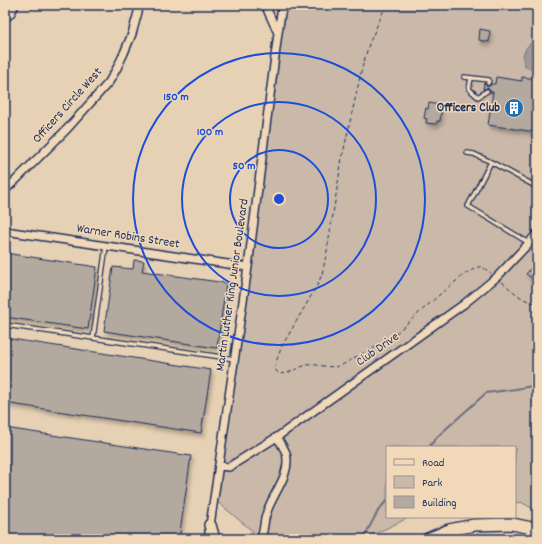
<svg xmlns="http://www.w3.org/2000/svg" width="542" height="544" font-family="Dekko,sans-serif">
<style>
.green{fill:#cab9a8;stroke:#727483}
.water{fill:#a19996;stroke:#6b6f80}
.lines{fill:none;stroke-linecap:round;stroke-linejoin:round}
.stream{stroke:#6b6f80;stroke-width:2}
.building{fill:#b4a99f;stroke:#1b2f5e;filter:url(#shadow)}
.lane-casing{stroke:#1b2f5e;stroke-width:6}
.street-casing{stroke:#1b2f5e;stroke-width:10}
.secondary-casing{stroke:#1b2f5e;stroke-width:14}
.path{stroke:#1b2f5e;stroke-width:1;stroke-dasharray:4 3;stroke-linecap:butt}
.lane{stroke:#f0d8b8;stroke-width:3.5}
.street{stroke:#f0d8b8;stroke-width:7}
.secondary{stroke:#f0d8b8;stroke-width:11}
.ring{fill:none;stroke:#1d4ed8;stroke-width:2}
.labels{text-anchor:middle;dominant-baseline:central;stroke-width:3;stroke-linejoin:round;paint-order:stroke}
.street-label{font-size:13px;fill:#1b2f5e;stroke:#f0d8b8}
.poi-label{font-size:13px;font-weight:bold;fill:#1b2f5e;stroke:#f0d8b8;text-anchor:end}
.centre{fill:#1d4ed8;stroke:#f0d8b8;stroke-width:2}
.ring-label{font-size:12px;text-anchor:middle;font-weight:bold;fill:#1d4ed8;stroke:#f0d8b8;stroke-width:3;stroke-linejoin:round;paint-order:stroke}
</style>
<defs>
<filter id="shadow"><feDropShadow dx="2" dy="3.5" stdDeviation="2" flood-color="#0004"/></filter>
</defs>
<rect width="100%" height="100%" fill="#e7d1b4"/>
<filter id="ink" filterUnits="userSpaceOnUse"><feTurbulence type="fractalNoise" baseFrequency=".025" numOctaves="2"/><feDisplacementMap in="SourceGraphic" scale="8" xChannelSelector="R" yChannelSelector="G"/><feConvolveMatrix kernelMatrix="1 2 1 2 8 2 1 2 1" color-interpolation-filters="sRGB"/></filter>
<g filter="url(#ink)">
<path class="green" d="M285,5h252v506l-16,-9 -6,1v-56h-128v70h23l-46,22h-102l-48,-40z"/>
<path class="water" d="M534,42l3,2v23c-20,8 -16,-22 -3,-25z"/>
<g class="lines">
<path class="stream" d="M429,447l9,-11 48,-43 30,-4 21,-4
M363,539l15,-28 9,-11"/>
</g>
<path class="building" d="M480,29l10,2 -1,11 -10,-2z
M496,77l26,4v-4l15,2v48l-1,5 -48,-7 5,-33h-3v-2l-2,-2h-2l-3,2 1,-7 3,3h3l1,-2h4z
M429,103l11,2 -1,6 2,1 -1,9h-3l-1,3 -10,-1 1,-4 -3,-1 2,-10 2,1z
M5,253l92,14 -9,62 -83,-12z
M134,260l10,1 -2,10 84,12 -9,65 -113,-17 9,-64 20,2z
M537,261v21l-11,-8z
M5,338l206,32 -10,63 -196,-30z
M5,428l186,28 -12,83h-174z"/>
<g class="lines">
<defs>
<path id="lane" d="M464,77l25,3 -1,3
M471,78l-2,11 9,8 9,-6
M467,153l7,1 17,8 46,25
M491,162l-23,44 61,37
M5,325l230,34
M93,338l13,-92"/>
<path id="street" d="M265,5l13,28
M5,19l6,-6 4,-8
M5,190l11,-10 52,-52 41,-46 8,-14 7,-15 8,-19 8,-29
M5,231l243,36
M219,466l10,1 48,-30 187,-133 34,-28 31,-33 8,-10
M208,539l40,-272 30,-234 3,-20 3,-8
M260,539c5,-8 3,-16 6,-24 5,-20 26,-40 20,-62 -2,-5 -6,-11 -9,-16"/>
<path id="secondary" d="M210,525l4,14
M428,539l21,-9 25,-5 38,-1 25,5"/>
</defs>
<use href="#lane" class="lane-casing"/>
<use href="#street" class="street-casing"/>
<use href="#secondary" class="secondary-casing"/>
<path class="path" d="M386,5l-17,39 -7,24 -20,90 -15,93 -5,23 -4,10 -36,62 -6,16 -1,7 3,4c10,3 19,-6 29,-8 12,-2 23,5 35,0l21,-12 22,-10 61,-54 19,-15 13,-7h4l9,6
M502,282c11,9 21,20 35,21"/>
<use href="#lane" class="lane"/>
<use href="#street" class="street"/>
<use href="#secondary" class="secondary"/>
</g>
</g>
<g class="ring">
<circle cx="279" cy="199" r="49"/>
<circle cx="279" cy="199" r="97"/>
<circle cx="279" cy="199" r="146"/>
</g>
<defs>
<symbol id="building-disc" viewBox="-11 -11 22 22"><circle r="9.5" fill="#1f6fb2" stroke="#f0d8b8"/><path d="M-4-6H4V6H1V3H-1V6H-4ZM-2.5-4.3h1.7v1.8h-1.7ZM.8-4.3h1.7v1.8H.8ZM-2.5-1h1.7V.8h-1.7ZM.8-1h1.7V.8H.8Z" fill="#fff"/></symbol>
</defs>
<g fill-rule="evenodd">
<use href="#building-disc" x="503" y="97" width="22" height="22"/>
</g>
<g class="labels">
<g class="street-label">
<text transform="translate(68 106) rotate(-48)">Officers Circle West</text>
<text transform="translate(128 237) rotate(9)">Warner Robins Street</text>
<text transform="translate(233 285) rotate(-82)">Martin Luther King Junior Boulevard</text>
<text transform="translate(378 350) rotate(-35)">Club Drive</text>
</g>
<g class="poi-label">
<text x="500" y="108">Officers Club</text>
</g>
</g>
<circle cx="279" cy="199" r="6" class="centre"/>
<g class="ring-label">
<text x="176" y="100">150 m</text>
<text x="210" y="135">100 m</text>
<text x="244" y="169">50 m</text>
</g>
<rect width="542" height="544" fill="none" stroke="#f0d8b8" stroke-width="20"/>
<rect x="10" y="10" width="522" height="524" fill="none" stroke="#1b2f5e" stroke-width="1.5" filter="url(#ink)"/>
<rect x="386" y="446" width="130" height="72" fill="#f0d8b8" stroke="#9b9494"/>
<rect x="394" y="459" width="20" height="6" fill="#f0d8b8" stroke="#9b9494"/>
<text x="422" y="466" font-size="12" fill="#1b2f5e">Road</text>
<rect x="394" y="476" width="20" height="12" fill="#cab9a8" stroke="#9b9494"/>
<text x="422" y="486" font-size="12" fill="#1b2f5e">Park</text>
<rect x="394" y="496" width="20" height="12" fill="#b4a99f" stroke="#9b9494"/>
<text x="422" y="506" font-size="12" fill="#1b2f5e">Building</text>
</svg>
